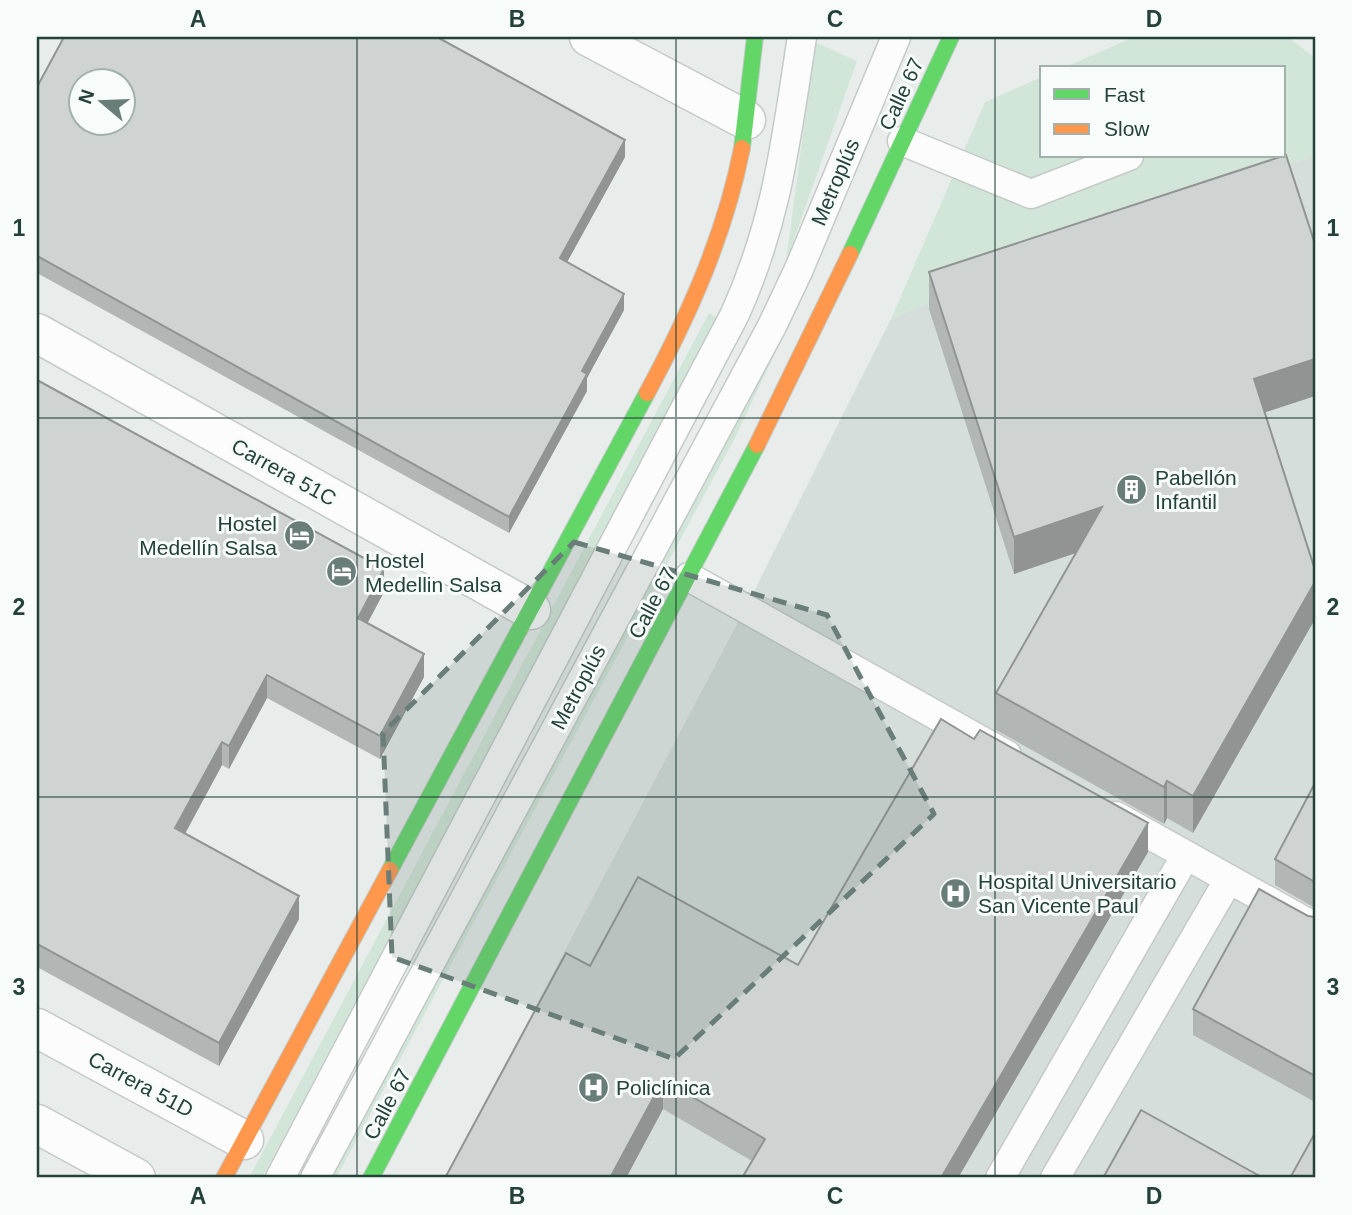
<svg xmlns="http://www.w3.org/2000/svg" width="1352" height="1215" font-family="Arial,sans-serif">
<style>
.built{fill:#d6dedb}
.green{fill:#d1e6d8}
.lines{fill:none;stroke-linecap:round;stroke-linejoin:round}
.lane-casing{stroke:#c5cac8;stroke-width:31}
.street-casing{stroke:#c5cac8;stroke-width:41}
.fast-casing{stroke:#c3cbc8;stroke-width:18}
.slow-casing{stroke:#c3cbc8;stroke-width:18}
.lane{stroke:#fcfcfc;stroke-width:28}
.street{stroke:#fcfcfc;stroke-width:38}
.fast{stroke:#63d668;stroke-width:16}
.slow{stroke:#ff974d;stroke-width:16}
.wall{fill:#b2b6b5}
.shaded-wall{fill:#919493}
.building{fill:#cfd4d2;stroke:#919493;stroke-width:2;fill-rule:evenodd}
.marked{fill:#697e78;fill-opacity:0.2;stroke:#697e78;stroke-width:5;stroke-dasharray:14 9;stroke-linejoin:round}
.grid{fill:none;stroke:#24423a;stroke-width:2;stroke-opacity:0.55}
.labels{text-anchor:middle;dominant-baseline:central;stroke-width:6;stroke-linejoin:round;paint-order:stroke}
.street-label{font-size:21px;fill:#24423a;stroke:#f7fbf9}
.poi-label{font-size:21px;fill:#24423a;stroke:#f7fbf9;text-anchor:start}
.neatline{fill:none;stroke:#24423a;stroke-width:2.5}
.grid-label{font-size:23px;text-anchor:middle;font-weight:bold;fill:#24423a}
</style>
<rect width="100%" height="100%" fill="#e8edeb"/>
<path class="built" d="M1315,156v1022h-870l300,-569 146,-290 263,-118z"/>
<path class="green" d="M1134,37h154l27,21v98l-161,45 -263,118 94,-217 57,-25v79h242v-88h-221z
M815,42l42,19 -71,201z
M709,313l9,5 -456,860h-13z
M783,336l-48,102 -399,740h-11z"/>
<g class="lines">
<defs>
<path id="lane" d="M902,141l129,53 98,-38
M689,577l318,178
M1116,816l199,111
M280,1178l455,-864c43,-96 51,-175 67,-277
M315,1178l457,-852 27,-57 97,-232
M1000,1178l186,-323
M1055,1178l174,-299"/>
<path id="street" d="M589,37l157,83
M37,333l494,277
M37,1028l207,112
M37,1124l99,54"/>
<path id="fast" d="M742,148l13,-111
M850,254l101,-217
M390,870l257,-477
M371,1178l386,-733"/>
<path id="slow" d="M647,393c42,-78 78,-158 95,-245
M757,445l93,-191
M224,1178l166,-308"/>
</defs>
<use href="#lane" class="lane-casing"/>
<use href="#street" class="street-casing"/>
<use href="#fast" class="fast-casing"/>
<use href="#slow" class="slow-casing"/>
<use href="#lane" class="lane"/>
<use href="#street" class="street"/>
<use href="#fast" class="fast"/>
<use href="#slow" class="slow"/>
</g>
<path class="wall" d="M37,87l588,70 -58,105 57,48 -37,68v13l-78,142 -472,-260z
M1315,244v152l-50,16 50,158v49l-122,214 -26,-15 -3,6 -168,-94v-37l80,-140 -62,21 -85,-265v-37z
M37,380l347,212 -17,31 57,54 -44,82 -113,-61 -38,71 -7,-4 -37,69 114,85 -80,147 -182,-99z
M1315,783v125l-40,-23v-26z
M1148,852l-190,326h-216l10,-17 -89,-52 -37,69h-181l145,-212 208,-1z
M1308,916l7,1v185l-122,-67v-26z"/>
<path class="shaded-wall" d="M625,140v17l-65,118v-17z
M624,294v16l-37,68v13l-78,142v-16l73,-146z
M1315,359v37l-61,20v-37z
M1102,507v37l-88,30v-37z
M384,569v23l-26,49v-23z
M1315,582v37l-122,214v-37z
M424,654v23l-44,82v-23z
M267,675v23l-38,71v-23z
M222,742v23l-47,87v-24z
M1167,781v37l-3,6v-37z
M1148,823v29l-190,326h-17z
M299,896v23l-80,147v-23z
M663,1080v29l-37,69h-16z"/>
<path class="building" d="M64,37h373l188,103 -65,118 64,36 -42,77 5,3 -78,143 -472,-261v-169zM80,80h42v42h-42z
M1286,155l29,89v115l-61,20 61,191v12l-122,214 -26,-15 -3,6 -168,-94 106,-186 -88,30 -85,-265z
M37,380l347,189 -26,49 66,36 -44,82 -113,-61 -38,71 -7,-4 -47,86 124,68 -80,147 -182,-99z
M941,719l33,20 6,-9 168,93 -207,355h-199l23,-39 -102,-59 -53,98h-165l121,-225 24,13 48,-89 160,88z
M1315,783v99l-40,-23z
M1259,889l49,27 7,1v159l-122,-67z
M1141,1110l122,68h-160z
M1315,1133v45h-25z"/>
<path class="marked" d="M574,542l253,73 107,199 -260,245 -282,-102 -9,-224z"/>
<path class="grid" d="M357,37v1141M676,37v1141M995,37v1141M37,418h1278M37,797h1278"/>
<defs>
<symbol id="building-disc" viewBox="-11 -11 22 22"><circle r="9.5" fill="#697e78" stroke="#f7fbf9"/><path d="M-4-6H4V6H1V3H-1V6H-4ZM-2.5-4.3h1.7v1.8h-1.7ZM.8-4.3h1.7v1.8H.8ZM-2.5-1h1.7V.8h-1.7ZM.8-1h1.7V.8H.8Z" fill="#fff"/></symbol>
<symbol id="hotel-disc" viewBox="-11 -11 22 22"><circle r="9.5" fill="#697e78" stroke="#f7fbf9"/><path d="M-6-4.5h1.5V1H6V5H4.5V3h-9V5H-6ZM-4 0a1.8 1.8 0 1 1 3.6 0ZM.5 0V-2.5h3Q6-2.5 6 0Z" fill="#fff"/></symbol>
<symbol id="hospital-disc" viewBox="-11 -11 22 22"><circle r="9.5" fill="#697e78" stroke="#f7fbf9"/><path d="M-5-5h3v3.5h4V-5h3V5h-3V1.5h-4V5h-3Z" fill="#fff"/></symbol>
</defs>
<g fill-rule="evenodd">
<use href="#building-disc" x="1114" y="472" width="35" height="35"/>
<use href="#hotel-disc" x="282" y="518" width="35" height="35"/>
<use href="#hotel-disc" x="324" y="554" width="35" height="35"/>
<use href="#hospital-disc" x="938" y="876" width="35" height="35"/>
<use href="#hospital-disc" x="576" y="1070" width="35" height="35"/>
</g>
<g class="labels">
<g class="street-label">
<text transform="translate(901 94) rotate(-65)">Calle 67</text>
<text transform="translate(835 182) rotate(-67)">Metroplús</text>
<text transform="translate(284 472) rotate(29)">Carrera 51C</text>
<text transform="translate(652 603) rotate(-62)">Calle 67</text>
<text transform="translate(578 687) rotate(-62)">Metroplús</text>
<text transform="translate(141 1084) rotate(28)">Carrera 51D</text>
<text transform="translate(387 1104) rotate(-62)">Calle 67</text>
</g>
<g class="poi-label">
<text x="1155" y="477">Pabellón<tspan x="1155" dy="24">Infantil</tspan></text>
<text x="277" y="523" text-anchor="end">Hostel<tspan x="277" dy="24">Medellín Salsa</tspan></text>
<text x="365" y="560">Hostel<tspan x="365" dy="24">Medellin Salsa</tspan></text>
<text x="978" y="881">Hospital Universitario<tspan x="978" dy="24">San Vicente Paul</tspan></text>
<text x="616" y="1087">Policlínica</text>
</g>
</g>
<rect width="1352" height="1215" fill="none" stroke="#f7fbf9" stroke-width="77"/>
<rect x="1040" y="66" width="245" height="91" fill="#f7fbf9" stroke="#a3b1ad" stroke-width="2"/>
<rect x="1054" y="89" width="35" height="10" fill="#63d668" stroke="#a3b1ad" stroke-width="2"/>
<text x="1104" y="102" font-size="21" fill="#24423a">Fast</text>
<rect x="1054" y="124" width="35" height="10" fill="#ff974d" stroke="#a3b1ad" stroke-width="2"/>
<text x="1104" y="136" font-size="21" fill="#24423a">Slow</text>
<g transform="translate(102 102) rotate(289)"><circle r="33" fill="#f7fbf9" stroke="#a3b1ad" stroke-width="2"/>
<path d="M0-5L12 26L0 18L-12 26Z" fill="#697e78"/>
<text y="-10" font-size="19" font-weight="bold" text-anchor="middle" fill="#24423a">N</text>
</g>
<rect x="38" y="38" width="1276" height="1138" class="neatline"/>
<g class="grid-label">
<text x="198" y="27">A</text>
<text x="517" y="27">B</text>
<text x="835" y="27">C</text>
<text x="1154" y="27">D</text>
<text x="19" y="236">1</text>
<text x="1333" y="236">1</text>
<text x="19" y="615">2</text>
<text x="1333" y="615">2</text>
<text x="19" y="995">3</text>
<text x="1333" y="995">3</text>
<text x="198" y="1204">A</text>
<text x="517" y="1204">B</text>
<text x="835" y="1204">C</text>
<text x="1154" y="1204">D</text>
</g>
</svg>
